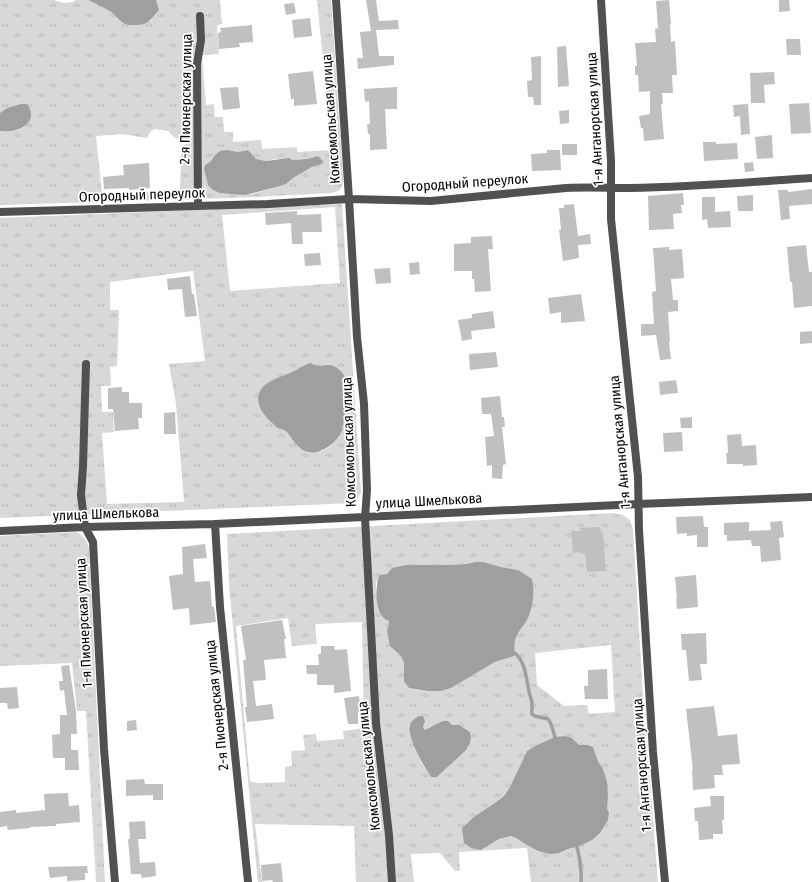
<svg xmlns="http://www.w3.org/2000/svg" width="812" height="882" font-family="'Fira Sans Condensed',sans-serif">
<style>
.grass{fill:url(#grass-tufts);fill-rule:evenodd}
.water{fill:#9f9f9f}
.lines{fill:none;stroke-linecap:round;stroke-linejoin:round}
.stream{stroke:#9f9f9f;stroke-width:3.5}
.building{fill:#c0c0c0}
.minor{stroke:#515151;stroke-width:8}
.labels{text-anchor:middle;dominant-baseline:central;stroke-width:3.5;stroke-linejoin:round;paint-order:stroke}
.street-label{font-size:14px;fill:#000;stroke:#fff}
</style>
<defs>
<pattern id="grass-tufts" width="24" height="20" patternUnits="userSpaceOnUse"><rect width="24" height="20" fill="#d8d8d8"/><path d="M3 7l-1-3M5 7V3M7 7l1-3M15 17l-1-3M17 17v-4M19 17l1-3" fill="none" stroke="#b8b8b8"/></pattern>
</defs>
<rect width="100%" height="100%" fill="#fff"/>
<path class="grass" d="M0,0h54l10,3 8,-1 4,-2h12l12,5 15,9 6,7h29l8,-11 -2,-10h64l2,24 -5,1 2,29 -17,1 4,50 8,-1 1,13h8l1,15h9v10l28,-2 1,9 35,-2v5l35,-2 -15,-150h14l12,176c0,11 -1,15 -12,17l-99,5 -232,7v-74c7,2 20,0 25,-5 2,-2 3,-4 4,-6l-22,-12 -7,5zM155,129l13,2 6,6 11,6 -4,14 -1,33 -78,4 -6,-58 26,-2 25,4 3,-6zM227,150l11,2 10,-2 8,9 10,2 9,-2 17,1 15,-1 11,-3 4,8 -10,3 -19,11 -7,6 -34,10 -39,-4c-7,-9 -7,-14 -8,-25z
M342,204l19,289 -3,6 -5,4 -353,15v-300zM335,207l5,76 -110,8 -8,-76zM193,271l12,90 -36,3 7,40 8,98 -77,2 -5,-71 12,-1 -1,-20h-11l-1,-26h10l-1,-19 7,-1 2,-56h-9v-28zM311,363c7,4 11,4 19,2l17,22 -1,4 1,15 -4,18 -1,6 -4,8 -8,8 -8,5 -23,-3 -8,-12 -8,-7 10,-57 13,-8z
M612,513l11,2 7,5 3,10 10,166 15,186h-127l-4,-34 -68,4 1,19h-5l-15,-18 -29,1 3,28h-58l-2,-56 -99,-2 7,58h-4l-29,-296 -2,-52zM475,562l43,8 15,15c0,12 0,26 -7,37 -4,5 -8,10 -10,16 -3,6 0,12 -2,18l-19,6 -44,26 -10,3h-13l-19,-3 -5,-18v-7l-3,-7 -11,-11 -3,-13 2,-11 -12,-19 -1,-19 3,-8 8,-1 19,-9h43l17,-1zM288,618l4,28 25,-2 -2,-20 47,-2 2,106 -21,3 1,8 -27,2 -1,-7 -13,1 2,15 -14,1 1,15 -7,1v15l-27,1 -8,-2 -14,-155zM611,645l4,67 -26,2 -2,-9 -23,1 -27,-21 -2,-32zM419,716l4,11 2,3 27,-5h7l11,7 1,4 -22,30 -12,11h-6c-13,-17 -17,-31 -22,-52l3,-4zM566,736l6,2 7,7h9l5,2 5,14 5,8 5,29 -1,10 2,5 -32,34 -9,2 -9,4 -21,-2 -11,-6 -11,-7 -5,-2 -12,3 -18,11 -7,-33 22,-15 8,-6 6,-9 17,-36 10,-6 18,-7z
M76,532c7,3 11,9 13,16l16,334h-9l-10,-171h-9l-5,-48 -72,3v-130z"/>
<path class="water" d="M88,0h68l3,10c-9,10 -11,16 -25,15 -5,0 -8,0 -12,-3 -3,-2 -6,-6 -9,-9 -8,-5 -16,-9 -25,-13z
M21,104h6c14,19 -11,30 -27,27v-18l7,-5z
M227,150l11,2 10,-2 8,9 10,2 23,-3 3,2 15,-1 11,-3 5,5 -1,3 -10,3 -19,11 -7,6 -6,2 -35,9 -25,-2 -7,-3 -5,-5 -4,-16 1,-4 6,-4 4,-6 5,-4z
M311,363c9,5 9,2 18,2 8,0 17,10 18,18 0,3 -1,6 -1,9 0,5 1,10 1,15 -1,6 -3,12 -4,18 -1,3 0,3 -1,6 -6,14 -28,29 -42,17 -7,-5 -9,-14 -16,-18 -2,-1 -4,-1 -6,-2 -2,-1 -4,-4 -7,-6 -10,-9 -20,-25 -6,-37 8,-6 18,-9 27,-13 7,-3 12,-8 19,-9z
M475,562h8l18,5 17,3 14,9c3,13 1,31 -6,43 -4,5 -8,10 -10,16 -3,6 0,12 -2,18l-19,6 -44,26 -10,3h-13l-19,-3 -5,-7v-18l-3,-7 -11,-10 -3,-14 2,-11c-15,-5 -14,-33 -10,-46l8,-1 5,-6 14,-3h43l17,-1z
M419,716h4l2,5 -2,6 2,3 18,-9h5l4,4h7l11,7 1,4 -1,7 -4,7 -29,27h-6c-7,-10 -25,-41 -21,-53 2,-4 6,-6 9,-8z
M566,736l6,2 7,7h9l5,2 5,14 5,8 4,13 1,16 -1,10 2,5 -1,7 -8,13 -8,7 -15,7 -9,2 -9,4 -9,1 -12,-3 -11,-6 -11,-7 -5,-2 -12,3 -18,11 -10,-2 -7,-5 -2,-15 12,-11 22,-15 8,-6 6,-9 17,-36 10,-6 18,-8z"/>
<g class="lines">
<path class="stream" d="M515,653c11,10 11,25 14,39 1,4 3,8 3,12 1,4 -1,6 0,10l3,2 13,3c4,5 5,12 7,18
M577,847c3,12 5,22 4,35"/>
</g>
<path class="building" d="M366,0h10l3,21 19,-1 1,9 -23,1 3,26h15v9l-36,4 -1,-11h6l-3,-26 11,-1z
M669,0l2,24h-1l1,18 4,-1 2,34h-5l1,18h-11l1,11h-2l3,35 -20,2 -1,-13h-2l-2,-12 11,-2v-23l-11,1 -1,-17h-3v-9h2l-2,-23 21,-1 -1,-13 3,-1 -2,-27z
M779,0h10l1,11 -11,1z
M294,3l2,10 -10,2 -2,-11z
M310,18l2,18 -18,2 -2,-18z
M252,25l1,17 -14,1 1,4 -21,2 -1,-16 3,-1 -1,-4z
M786,39h14l1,16h-14z
M566,46l3,40 -11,1 -1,-40z
M541,56v49h-7l-1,-8h-5l-1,-16 5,-1 -1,-23z
M313,71l4,33 -23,2v-7h-3l-3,-25z
M774,72l1,12 -11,1 1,18h-14l-1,-30z
M238,87l2,21 -17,2 -3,-22z
M397,87v22h-12l2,40 -17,1v-16h-2l-1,-10h3l-1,-23 -4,1 -1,-13z
M809,103l2,30 -20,1 -2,-30z
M748,104l2,30 -9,1 -1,-19 -6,1 -1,-12z
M569,110v13l-9,1 -1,-13z
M772,135l1,23 -16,1 -2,-22z
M703,142h13v2l21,-1 1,16 -34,2z
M562,144h15v11h-15z
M547,150h13l1,20 -29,1 -1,-17 16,-1z
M753,162l1,9 -9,1 -1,-9z
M149,163l1,25 -21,2v-2l-25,1 -1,-12 21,-2 -1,-10z
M812,189v15l-23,2 1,13 -9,1 -3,-30h10v2z
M683,193l1,12h-3l1,8 -9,1 1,15 -25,1 -1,-34z
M753,195v16h-15l-1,-15z
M702,197h13v15l15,-1 1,16 -23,1 -1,-9 -5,1z
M574,204l4,32 12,-2 1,10 -13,1 1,13 -16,3 -4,-31h2l-2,-22h5v-3z
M297,211v4l24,-1 1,18h-20l1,12h-11l-1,-21 -25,2 -1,-12z
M492,236l1,13h-5l3,42 -16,1 -1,-13h-2v-8h-18v-27l17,-1v-6z
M806,245l3,27h3v34l-18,2 -2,-26h-2l-3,-35z
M669,247v3l13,-1 2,29 -13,1 2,21h5v11l-10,1 2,30h-1l2,17 -11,1 -4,-25 -15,1v-12h13l-2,-32 4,-1 -3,-43z
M320,253l1,12 -16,1 -1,-12z
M419,262l1,12 -10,1 -1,-12z
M390,268l1,15 -15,1 -2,-15z
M190,276l2,18h2l3,22 -12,1 -3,-28 -14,1 -1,-11z
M581,294l4,27 -24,2v-11l-11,2 -2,-16z
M493,311l2,17 -24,3 1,8 -10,2 -4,-21 14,-2v-4z
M812,331v12l-12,1v-12z
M496,352l2,15 -28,3 -1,-16z
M676,380l2,13 -18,2 -1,-13z
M122,387v5h7v11h13v15h-4l1,11 -24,2 -2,-22h-5v-21z
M500,396l2,21h2l1,10h-3l4,37 -3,1 -1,14 -10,-1v-13l-5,1 -2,-29 9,-1 -3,-22h-9l-1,-16z
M175,412l1,22h-12v-21z
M692,417v11h-11l-1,-10z
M682,432l1,19 -19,1 -1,-19z
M741,434l1,12 14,-1 1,20 -14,1v-2h-16l-1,-11h2l-1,-18z
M703,516l1,11h4v20h-11v-12l-10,1v-3l-10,1 -1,-17z
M782,521l2,16 -5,1 2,22 -20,2 -1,-16h-8l-1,-6 -24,1v-6h-3v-12l25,-1v9l22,-1 -1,-8z
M600,527l1,6h2l3,38 -19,1 -2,-19 -5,1v-2l-7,1 -2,-22h10l-1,-3z
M205,544l2,14 -14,1 2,23 15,-1 2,26h2l2,15 -26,3 -1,-17 -16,2 -4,-34 14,-2 -1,-27z
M696,575l2,32 -21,2 -1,-10h1l-2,-22z
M282,620l4,19h-2l2,19 -22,2 2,20 -13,1 3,25 16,-2 2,15 -27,3 -2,-15h2l-4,-47h3l-5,-34z
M706,633l1,31h-7l2,16 -13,1 -3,-31h-4l-1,-16z
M321,646h13l1,4 12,-1 4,42 -17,2v-8h-17v-11h-10l-1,-9h13l-1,-11h3z
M69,665l7,46 1,23h-6v16h7l1,20h-14v-12h-12l-1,-23 8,-1v-19h7l-3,-25 -4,1 -1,-10h4l-2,-15z
M607,669l1,30h-23l-1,-13h4v-16z
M17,687l2,21 -11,1 -1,-6h-7v-15z
M359,696l2,16h-3v12h-10l-4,-26z
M714,706l4,30 19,-2 3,30 -18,1 1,10h-9l1,13 -22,2 -1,-20h1l-7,-61z
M136,720l1,10 -10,1v-10z
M144,779l1,5h18v16h-10v-5l-27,1v-16z
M68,793l1,13 10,-1 1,17 -24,2v2l-26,1v1l-22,2 -1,-4 -7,1v-15l16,-2v3l29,-3 -1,-16z
M710,796h14v24h-2l1,14h-10v5l-14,1 -1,-19h-3l-1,-13 17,-2z
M145,821l1,18h-8l2,24 15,-1 1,14 -14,2 -1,-4h-10l-3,-35h2l-1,-17z
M281,863l2,19h-10l-1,-2 -10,1 -1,-16z
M87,866l1,7h-3v7l-18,1v-5l-17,2 -2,-11z"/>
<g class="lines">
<path class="minor" d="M336,0l13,199 8,138 7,67 3,86 -2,28 11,205 13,112 3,47
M601,0l10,161v58l27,258 1,53 14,222 12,130
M198,206l-1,-142 4,-24 -1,-24
M0,212l268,-8 81,-5 82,2 135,-13c21,-1 42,0 64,0 61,-1 121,-6 182,-10
M86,364l-3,102 -2,29 4,32 8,15 11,207 11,133
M215,524l5,83 28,275
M0,531l85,-4 130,-3 424,-20 173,-7"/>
</g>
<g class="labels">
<g class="street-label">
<text transform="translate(186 99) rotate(-89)">2-я Пионерская улица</text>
<text transform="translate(331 119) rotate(-94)">Комсомольская улица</text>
<text transform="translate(595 119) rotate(-93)">1-я Анганорская улица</text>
<text transform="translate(465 183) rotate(-4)">Огородный переулок</text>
<text transform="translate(142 195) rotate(-2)">Огородный переулок</text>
<text transform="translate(349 442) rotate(-92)">Комсомольская улица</text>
<text transform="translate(620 442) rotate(-95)">1-я Анганорская улица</text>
<text transform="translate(429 501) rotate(-3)">улица Шмелькова</text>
<text transform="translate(106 514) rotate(-2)">улица Шмелькова</text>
<text transform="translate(84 623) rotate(-93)">1-я Пионерская улица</text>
<text transform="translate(217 705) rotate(-96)">2-я Пионерская улица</text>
<text transform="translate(642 765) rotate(-94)">1-я Анганорская улица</text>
<text transform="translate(369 766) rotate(-96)">Комсомольская улица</text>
</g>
</g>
</svg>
